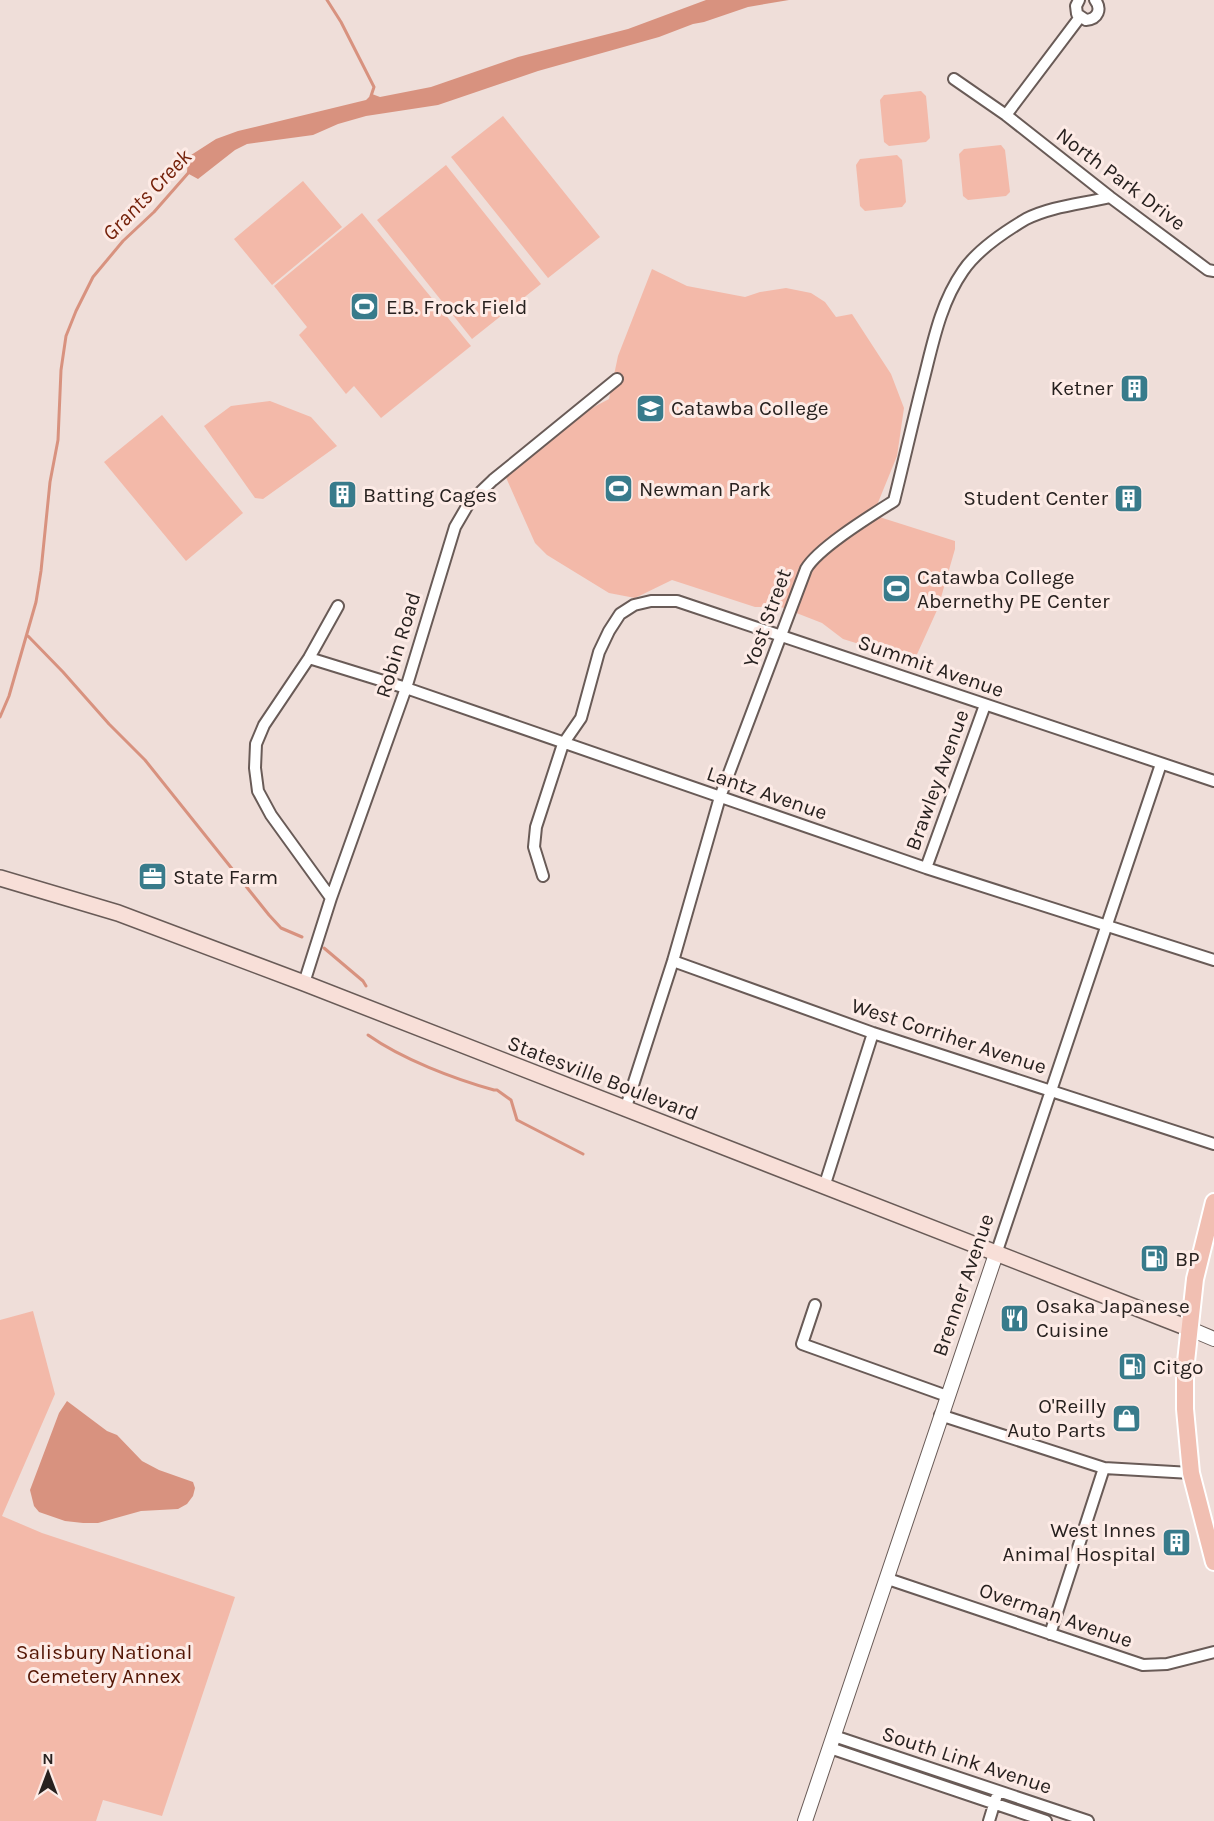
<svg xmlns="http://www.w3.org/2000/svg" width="1214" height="1821" font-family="Karla,sans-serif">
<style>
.green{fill:#f3b9a9}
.water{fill:#d8927f}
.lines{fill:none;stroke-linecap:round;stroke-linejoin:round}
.stream{stroke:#d8927f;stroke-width:3}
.minor-casing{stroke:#695b57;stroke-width:14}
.tertiary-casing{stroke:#695b57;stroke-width:16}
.secondary-casing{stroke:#695b57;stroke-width:18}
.primary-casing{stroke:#fff;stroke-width:20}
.minor{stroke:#fff;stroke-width:10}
.tertiary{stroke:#fff;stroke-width:14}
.secondary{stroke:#f8dfd8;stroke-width:15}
.primary{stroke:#f1bfb2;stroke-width:16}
.labels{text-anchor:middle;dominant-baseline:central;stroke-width:6;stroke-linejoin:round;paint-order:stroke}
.street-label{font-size:21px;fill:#27211f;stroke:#fdebe6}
.poi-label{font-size:21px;fill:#27211f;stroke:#fdebe6;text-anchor:start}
.park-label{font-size:21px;fill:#531504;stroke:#fdebe6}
.water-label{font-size:22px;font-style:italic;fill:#75220b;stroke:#fdebe6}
</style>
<rect width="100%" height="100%" fill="#efded9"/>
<path class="green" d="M921,91l5,5 4,42 -4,4 -37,4 -5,-4 -4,-42 4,-5z
M503,116l97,121 -52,41 -97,-121z
M1001,145l4,5 5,42 -4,4 -38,4 -5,-4 -4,-42 5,-5z
M897,155l5,5 4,42 -4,5 -37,4 -5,-5 -4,-41 4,-6z
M446,165l95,119 -69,55 -95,-119z
M303,181l39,46 -70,58 -38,-46z
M362,213l109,133 -90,72 -27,-32 -8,8 -47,-59 8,-8 -33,-41z
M652,269l35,17 58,11 15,-5 26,-4 25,5 14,9 11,15 16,-3 39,60 13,34 -7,48 -24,59 82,26v8l-17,59 -24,53 -71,-22 -21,-16 -41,-16h-26l-83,-27 -37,18 -26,-5 -62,-38 -12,-12 -31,-70 50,-45 55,-29 9,-43z
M270,401l41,16 26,29 -74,53 -8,-1 -51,-72 27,-20z
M162,415l81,98 -57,48 -82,-99z
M33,1311l22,83 -53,122 40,17 193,64 -73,219 -59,-16 -7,21h-96v-501z"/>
<path class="water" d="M706,0h83l-41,7 -44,15 -11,2 -34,13 -121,34 -100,34 -72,11 -28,8 -25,11 -66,9 -12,6 -37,29 -11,-6 1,-16 28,-18 22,-8 128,-31 6,-6 8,3 51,-10 87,-30 110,-28z
M67,1401l40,30 10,4 25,26 17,9 34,12 2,6 -2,8 -6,8 -9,5 -37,2 -43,12h-15l-18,-2 -26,-9 -5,-6 -4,-16 29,-77z"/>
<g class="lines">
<path class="stream" d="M327,0l14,22 33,65 -3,9
M28,636l35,36 46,52 36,36 124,155 12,13 21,9
M0,717l9,-21 27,-94 5,-31 9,-89 8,-42 3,-70 5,-34 10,-25 17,-34 30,-36 31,-29 36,-41
M324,948l39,33 3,5
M368,1035c34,24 86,44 126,55h3l14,10 6,20 66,34"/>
<defs>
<path id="minor" d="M1079,0l-3,6 1,8 9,6c12,-1 16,-11 9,-20
M954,79l52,36 104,82 98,73 6,1
M1006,115l74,-98
M309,658l97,30 520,180 288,92
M926,868l59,-163
M543,876l-9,-29 2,-20 27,-83 18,-26 18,-66 10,-21 11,-17 14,-9 17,-4h26l537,180
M331,898l-60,-83 -13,-24 -3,-23 1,-24 8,-19 45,-67 29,-52
M673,961l200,72 341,111
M304,983l27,-85 75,-210 49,-161 14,-24 24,-23 124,-101
M625,1110l48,-149 47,-164 86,-228c12,-21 66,-54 88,-68 10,-40 19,-80 29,-119 10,-39 17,-78 40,-111 14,-21 41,-39 63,-52 26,-13 56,-15 84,-22
M824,1187l49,-154
M996,1254l165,-490
M815,1305l-13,39 145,52
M940,1415l164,53 87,5
M888,1579l255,86 24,-1 47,-12
M1050,1634l54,-166
M834,1736l254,85
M830,1748l216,73
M989,1821l7,-23"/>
<path id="tertiary" d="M1188,1328l26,11
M805,1821c64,-189 126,-379 191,-567"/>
<path id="secondary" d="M0,878l118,35 186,70 884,345"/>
<path id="primary" d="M1214,1202l-19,77 -10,92v38l6,64 23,89"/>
</defs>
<use href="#minor" class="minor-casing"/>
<use href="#tertiary" class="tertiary-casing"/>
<use href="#secondary" class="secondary-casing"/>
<use href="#primary" class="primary-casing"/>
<use href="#minor" class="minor"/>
<use href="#tertiary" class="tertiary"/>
<use href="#secondary" class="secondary"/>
<use href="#primary" class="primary"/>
</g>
<defs>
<symbol id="stadium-square" viewBox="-11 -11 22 22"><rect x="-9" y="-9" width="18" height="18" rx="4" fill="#387b8b" stroke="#fdebe6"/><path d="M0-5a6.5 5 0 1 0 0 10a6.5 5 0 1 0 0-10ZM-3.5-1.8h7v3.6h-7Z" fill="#fff"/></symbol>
<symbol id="building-square" viewBox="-11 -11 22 22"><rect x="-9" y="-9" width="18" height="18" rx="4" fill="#387b8b" stroke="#fdebe6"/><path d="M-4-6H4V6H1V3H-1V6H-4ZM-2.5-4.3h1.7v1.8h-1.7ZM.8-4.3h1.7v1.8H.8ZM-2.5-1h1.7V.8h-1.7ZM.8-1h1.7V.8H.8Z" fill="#fff"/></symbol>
<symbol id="university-square" viewBox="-11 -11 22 22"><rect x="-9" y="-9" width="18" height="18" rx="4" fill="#387b8b" stroke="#fdebe6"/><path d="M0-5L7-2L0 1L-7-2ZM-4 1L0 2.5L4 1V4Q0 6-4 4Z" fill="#fff"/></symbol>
<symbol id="office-square" viewBox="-11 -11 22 22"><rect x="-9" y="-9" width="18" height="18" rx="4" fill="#387b8b" stroke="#fdebe6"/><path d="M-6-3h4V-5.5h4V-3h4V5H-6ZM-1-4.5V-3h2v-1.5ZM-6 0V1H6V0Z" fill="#fff"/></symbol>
<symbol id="fuel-square" viewBox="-11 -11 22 22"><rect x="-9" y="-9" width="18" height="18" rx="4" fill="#387b8b" stroke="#fdebe6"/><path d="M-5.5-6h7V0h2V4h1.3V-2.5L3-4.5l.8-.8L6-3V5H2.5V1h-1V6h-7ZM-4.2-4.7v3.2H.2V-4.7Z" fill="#fff"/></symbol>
<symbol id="restaurant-square" viewBox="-11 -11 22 22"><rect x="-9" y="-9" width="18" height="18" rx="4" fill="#387b8b" stroke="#fdebe6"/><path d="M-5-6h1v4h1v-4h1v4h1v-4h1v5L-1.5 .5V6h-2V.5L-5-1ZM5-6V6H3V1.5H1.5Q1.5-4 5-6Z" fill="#fff"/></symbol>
<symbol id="shop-square" viewBox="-11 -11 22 22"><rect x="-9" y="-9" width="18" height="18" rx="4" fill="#387b8b" stroke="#fdebe6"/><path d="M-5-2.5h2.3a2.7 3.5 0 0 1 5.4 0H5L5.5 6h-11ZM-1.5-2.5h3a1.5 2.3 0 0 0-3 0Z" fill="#fff"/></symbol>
</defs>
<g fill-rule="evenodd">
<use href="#stadium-square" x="348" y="290" width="33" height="33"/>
<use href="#building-square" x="1118" y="372" width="33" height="33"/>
<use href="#university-square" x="634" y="392" width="33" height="33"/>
<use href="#stadium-square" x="602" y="472" width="33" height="33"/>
<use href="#building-square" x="326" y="478" width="33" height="33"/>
<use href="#building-square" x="1112" y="482" width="33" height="33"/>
<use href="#stadium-square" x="880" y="572" width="33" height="33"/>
<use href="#office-square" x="136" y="860" width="33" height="33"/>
<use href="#fuel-square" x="1138" y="1242" width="33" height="33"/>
<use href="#restaurant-square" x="998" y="1302" width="33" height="33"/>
<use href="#fuel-square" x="1116" y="1350" width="33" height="33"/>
<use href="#shop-square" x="1110" y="1402" width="33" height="33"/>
<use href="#building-square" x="1160" y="1526" width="33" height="33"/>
</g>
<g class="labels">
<g class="street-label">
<text transform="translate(1121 179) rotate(37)">North Park Drive</text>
<text transform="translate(767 618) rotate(-70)">Yost Street</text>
<text transform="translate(398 645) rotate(-73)">Robin Road</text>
<text transform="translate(931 666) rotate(19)">Summit Avenue</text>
<text transform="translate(937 780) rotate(-70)">Brawley Avenue</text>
<text transform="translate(767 793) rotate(19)">Lantz Avenue</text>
<text transform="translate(949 1036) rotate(18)">West Corriher Avenue</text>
<text transform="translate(603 1078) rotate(21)">Statesville Boulevard</text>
<text transform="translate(963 1285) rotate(-71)">Brenner Avenue</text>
<text transform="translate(1056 1615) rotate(19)">Overman Avenue</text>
<text transform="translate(967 1760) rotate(18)">South Link Avenue</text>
</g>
<g class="poi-label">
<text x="386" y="307">E.B. Frock Field</text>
<text x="1113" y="388" text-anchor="end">Ketner</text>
<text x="671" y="408">Catawba College</text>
<text x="639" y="489">Newman Park</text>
<text x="363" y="495">Batting Cages</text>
<text x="1108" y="498" text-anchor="end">Student Center</text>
<text x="917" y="577">Catawba College<tspan x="917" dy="24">Abernethy PE Center</tspan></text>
<text x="173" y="877">State Farm</text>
<text x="1175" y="1259">BP</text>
<text x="1036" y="1306">Osaka Japanese<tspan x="1036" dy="24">Cuisine</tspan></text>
<text x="1153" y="1367">Citgo</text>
<text x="1106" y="1406" text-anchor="end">O'Reilly<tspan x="1106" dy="24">Auto Parts</tspan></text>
<text x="1156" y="1530" text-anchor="end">West Innes<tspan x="1156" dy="24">Animal Hospital</tspan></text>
</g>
<g class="park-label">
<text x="104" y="1652">Salisbury National<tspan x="104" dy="24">Cemetery Annex</tspan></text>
</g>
<g class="water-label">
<text transform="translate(147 195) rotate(-46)">Grants Creek</text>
</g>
</g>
<g transform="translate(48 1773)" stroke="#fdebe6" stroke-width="4.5" paint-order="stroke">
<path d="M0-4.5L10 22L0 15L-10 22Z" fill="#27211f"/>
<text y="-9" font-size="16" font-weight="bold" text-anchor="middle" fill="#27211f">N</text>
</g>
</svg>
